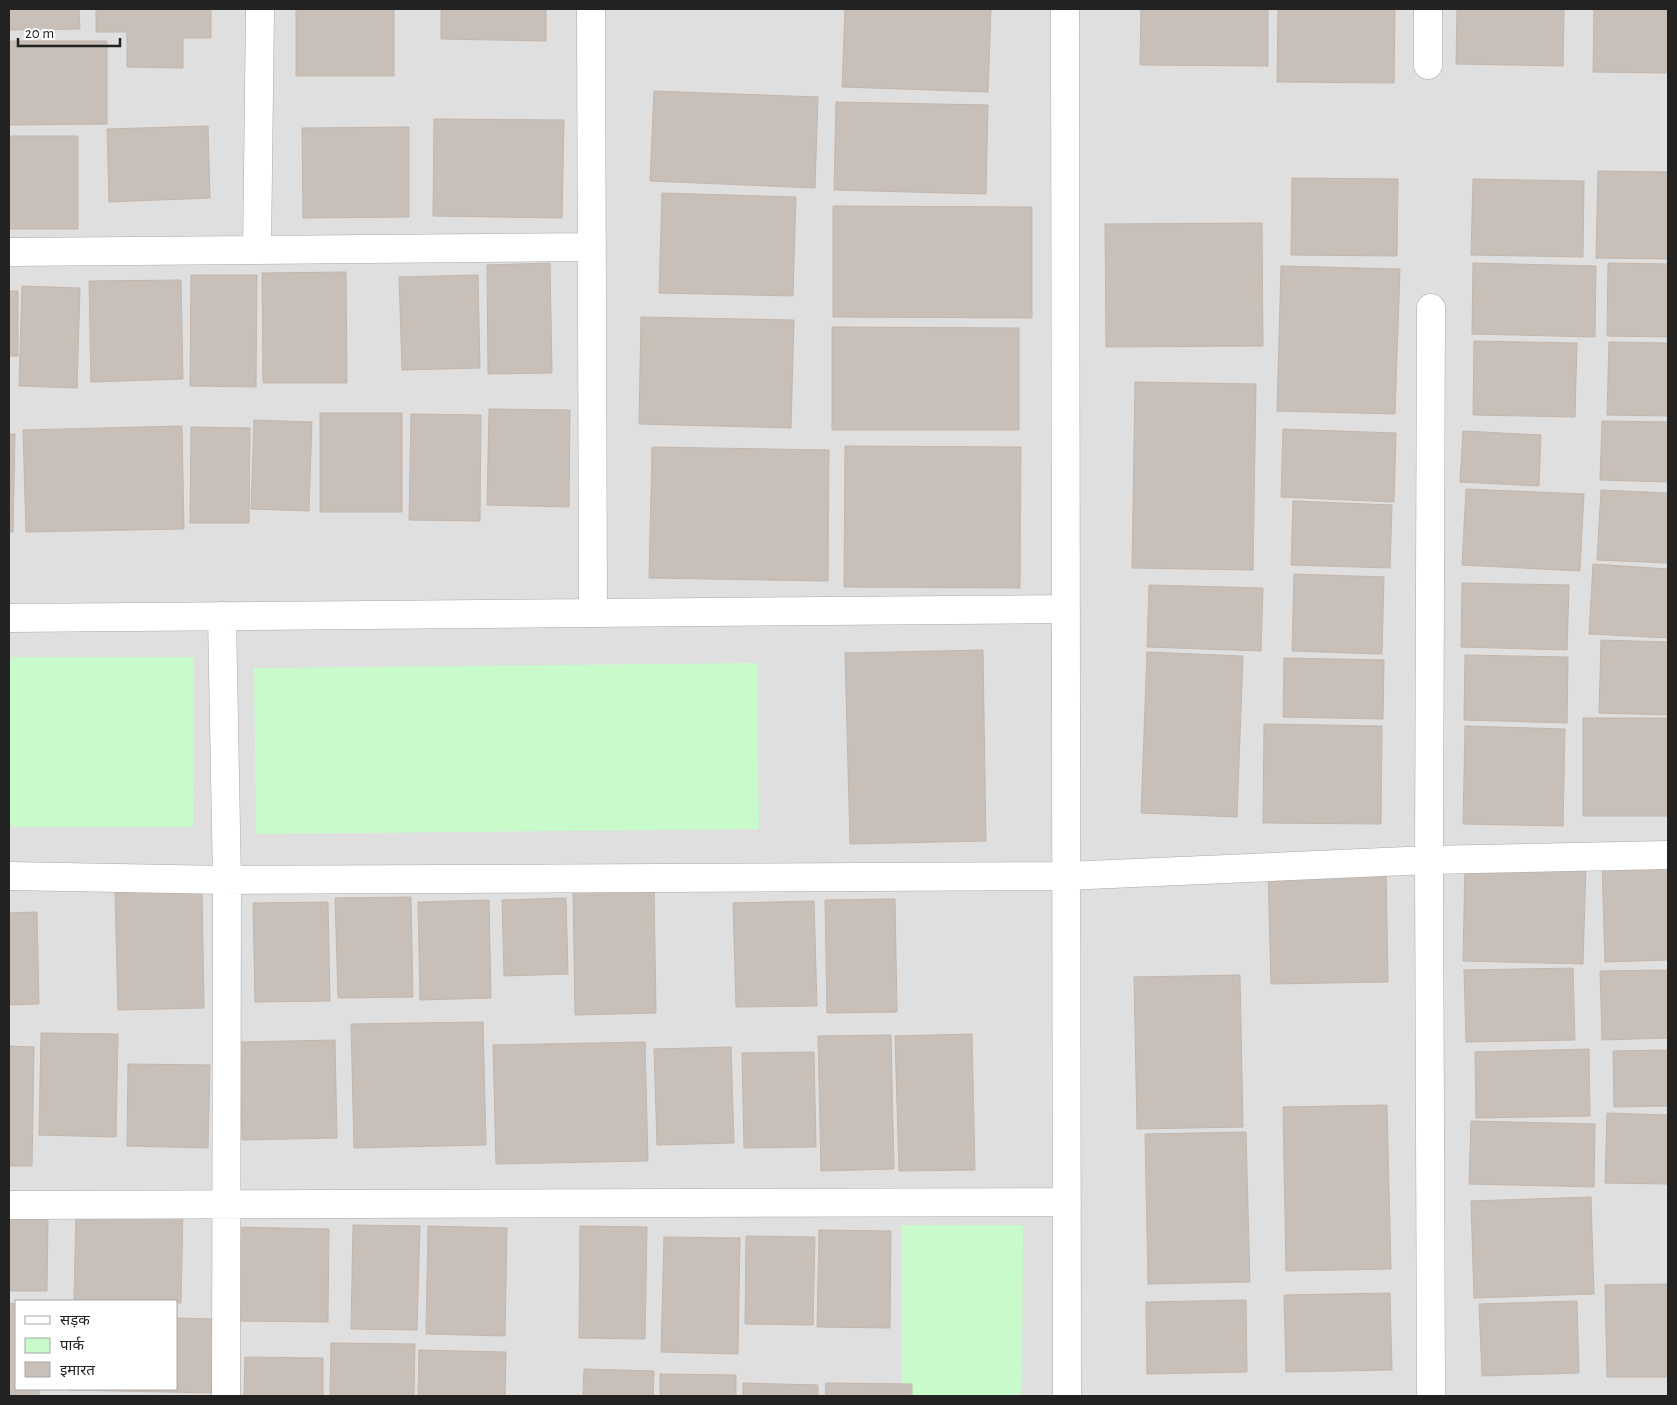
<svg xmlns="http://www.w3.org/2000/svg" width="1677" height="1405" font-family="'Alegreya Sans','Noto Sans Devanagari',sans-serif">
<style>
.residential{fill:#e0dfdf;fill-rule:evenodd}
.park{fill:#c8facc}
.building{fill:#c7bfb8;stroke:#c4b6ab}
.lines{fill:none;stroke-linecap:round;stroke-linejoin:round}
.minor-casing{stroke:#a9a9a9;stroke-width:29}
.minor{stroke:#fff;stroke-width:28}
</style>
<rect width="100%" height="100%" fill="#f2efe9"/>
<path class="residential" d="M9,9h1659v1387h-1659zM16,1301h160v88h-160z"/>
<path class="park" d="M9,657h185l-1,170h-184z
M757,663l2,166 -503,5 -2,-166z
M901,1225h122l-1,171h-121z"/>
<path class="building" d="M9,9h70l1,20 -71,1z
M96,9h115v29h-28v30l-56,-1v-35h-31z
M296,9h98v67h-98z
M441,9h105v32l-105,-2z
M845,9h146l-3,83 -146,-5z
M1141,9h127v57l-128,-1z
M1278,9h117l-1,74 -117,-1z
M1457,9h107l-1,57 -107,-2z
M1594,9h74v64l-75,-1z
M9,41h98v83l-98,1z
M654,91l164,6 -3,91 -165,-7z
M836,102l152,3 -2,89 -152,-4z
M434,119l130,1 -2,98 -129,-2z
M208,126l2,72 -101,4 -2,-73z
M409,127v90l-106,1 -1,-90z
M9,136h69v93h-69z
M1598,171l70,1v87l-72,-1z
M1292,178l106,1 -1,77 -106,-1z
M1473,179l111,2 -1,76 -112,-2z
M662,193l134,4 -3,99 -134,-3z
M833,206l199,1v111l-199,-1z
M1262,223l1,123 -157,1 -1,-123z
M550,263l2,110 -64,1 -1,-109z
M1473,263l123,3 -1,71 -123,-3z
M1608,263l60,1v73l-61,-1z
M1281,266l119,3 -5,145 -118,-3z
M346,272l1,111h-84l-1,-110z
M191,275h66l-1,112 -66,-1z
M478,275l2,93 -78,2 -3,-93z
M181,280l2,99 -92,3 -2,-101z
M22,286l58,2 -3,100 -58,-2z
M9,291h9v65h-9z
M641,317l153,3 -3,108 -152,-4z
M832,327l187,1v102h-187z
M1474,341l103,2 -2,74 -102,-2z
M1609,342l59,1v73l-61,-1z
M1135,382l121,2 -3,186 -121,-2z
M489,409l81,1 -1,97 -82,-2z
M320,413h82v99h-82z
M411,414l70,1 -1,106 -71,-1z
M254,420l58,2 -3,89 -58,-2z
M1602,421l66,1v60l-68,-2z
M182,426l2,103 -158,3 -3,-102z
M191,427l59,1 -1,95h-59z
M1283,429l113,4 -2,69 -113,-5z
M1463,431l78,4 -2,51 -79,-4z
M9,434h6l-2,98h-4z
M845,446l176,1 -1,141 -176,-1z
M652,447l177,3 -1,131 -179,-3z
M1466,489l118,5 -4,77 -118,-6z
M1601,490l67,3v70l-71,-3z
M1293,501l99,4 -2,63 -99,-3z
M1593,564l75,5v69l-79,-4z
M1294,574l90,3 -2,77 -90,-3z
M1462,583l107,2 -2,65 -106,-3z
M1149,585l114,3 -2,63 -114,-4z
M1601,640l67,2v73l-69,-2z
M983,650l3,191 -136,3 -5,-191z
M1147,652l96,4 -6,161 -96,-4z
M1465,655l103,2 -1,66 -103,-3z
M1284,658l100,2 -1,59 -100,-2z
M1583,718h85v98h-85z
M1264,724l118,2 -1,98 -118,-1z
M1465,726l100,3 -2,97 -100,-2z
M1668,861v99l-63,2 -3,-99z
M1465,862l121,3 -3,99 -120,-3z
M1386,868l2,114 -117,2 -3,-114z
M654,888l2,125 -81,2 -2,-125z
M202,891l2,117 -86,2 -3,-117z
M411,897l2,100 -75,1 -3,-100z
M566,898l2,76 -64,2 -2,-76z
M895,899l2,113 -70,1 -2,-113z
M489,900l2,98 -71,2 -2,-98z
M814,901l3,105 -81,1 -3,-104z
M328,902l2,99 -75,1 -2,-99z
M37,912l2,92 -30,1v-92z
M1573,968l2,72 -109,2 -2,-72z
M1668,970v68l-66,2 -2,-69z
M1240,975l3,152 -106,2 -3,-152z
M483,1022l3,123 -132,3 -3,-124z
M41,1033l77,1 -2,103 -77,-2z
M972,1034l3,136 -76,1 -4,-135z
M891,1035l3,134 -73,2 -3,-135z
M335,1040l2,98 -95,2 -2,-98z
M645,1042l3,119 -152,3 -3,-119z
M9,1046l25,1 -2,119h-23z
M731,1047l3,96 -77,2 -3,-96z
M1589,1049l1,67 -114,2 -1,-66z
M1668,1050v56l-54,1 -1,-56z
M814,1052l2,95 -72,1 -2,-95z
M128,1064l82,1 -2,83 -81,-2z
M1387,1105l4,164 -105,2 -3,-164z
M1607,1113l61,2v69l-63,-1z
M1471,1121l124,3 -1,63 -125,-3z
M1246,1132l4,150 -102,2 -3,-150z
M1591,1197l3,97 -120,4 -3,-97z
M76,1208l107,2 -2,93 -107,-2z
M9,1215l39,1 -1,75h-38z
M353,1225l67,1 -3,104 -66,-1z
M428,1226l79,2 -2,108 -79,-2z
M580,1226l67,1 -2,112 -66,-1z
M235,1227l94,2 -1,93 -94,-1z
M819,1230l72,1 -1,97 -73,-1z
M746,1236l69,1 -2,88 -68,-1z
M664,1237l76,1 -2,116 -77,-2z
M1668,1284v93h-61l-2,-92z
M1390,1293l2,77 -106,2 -2,-77z
M1246,1300l1,72 -100,2 -1,-72z
M1577,1301l2,72 -97,3 -3,-72z
M9,1303l7,1v85h23v7h-30z
M176,1318l38,1 -1,74 -144,-3 107,-1z
M331,1343l84,1 -1,52h-84z
M419,1350l87,2 -1,44h-87z
M245,1357l78,1v38h-79z
M584,1369l70,2 -1,25h-70z
M660,1374l76,1v21h-76z
M743,1383l75,2v11h-75z
M826,1383l86,1v12h-87z"/>
<g class="lines">
<defs>
<path id="minor" d="M591,9l2,603
M1065,9l2,1387
M1428,9v56
M257,250l3,-241
M9,252l583,-5
M1431,308l-2,552 2,536
M222,616l5,264 -1,516
M9,618l1057,-9
M9,876l218,4 839,-4 363,-16 239,-5
M9,1205l1058,-3"/>
</defs>
<use href="#minor" class="minor-casing"/>
<use href="#minor" class="minor"/>
</g>
<rect width="1677" height="1405" fill="none" stroke="#222222" stroke-width="20"/>
<rect x="15" y="1300" width="162" height="90" fill="#ffffff" stroke="#a7a7a7"/>
<rect x="25" y="1316" width="25" height="8" fill="#ffffff" stroke="#a7a7a7"/>
<text x="60" y="1325" font-size="15" fill="#222222">सड़क</text>
<rect x="25" y="1338" width="25" height="15" fill="#c8facc" stroke="#a7a7a7"/>
<text x="60" y="1350" font-size="15" fill="#222222">पार्क</text>
<rect x="25" y="1362" width="25" height="15" fill="#c7bfb8" stroke="#a7a7a7"/>
<text x="60" y="1375" font-size="15" fill="#222222">इमारत</text>
<path d="M18 38v8h102v-8" fill="none" stroke="#222222" stroke-width="2.5"/>
<text x="25" y="38" font-size="15" fill="#222222" stroke="#ffffff" stroke-width="4" paint-order="stroke">20 m</text>
</svg>
